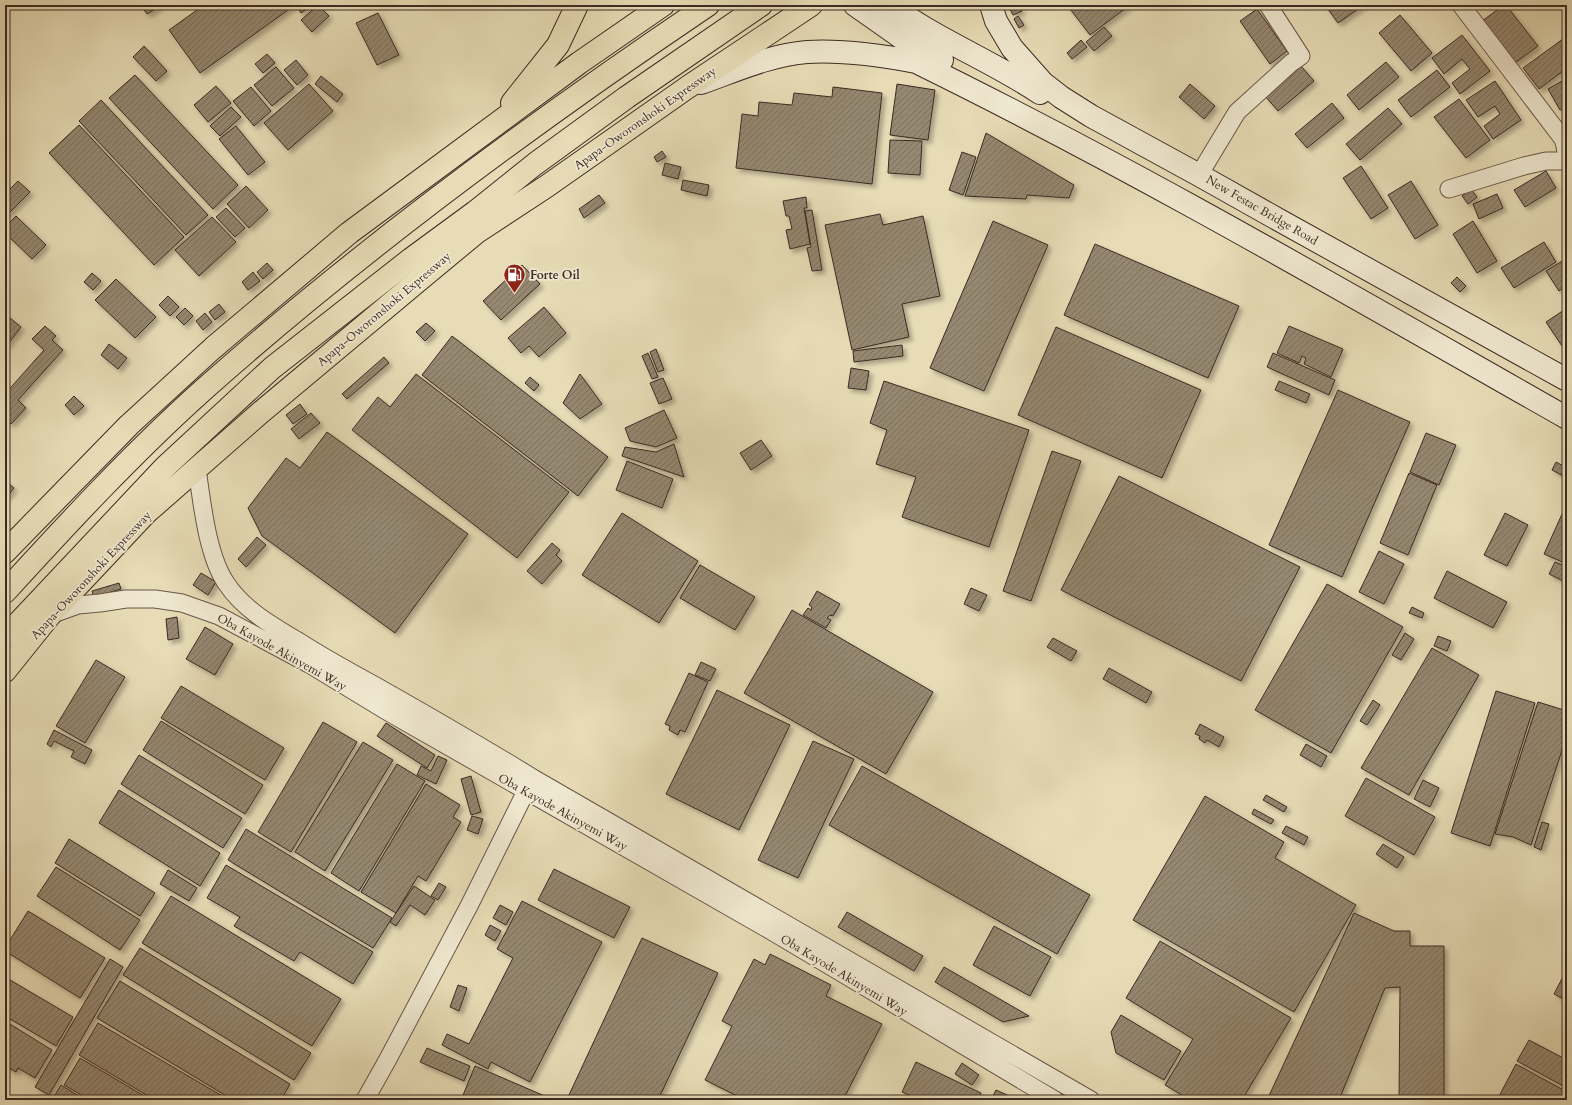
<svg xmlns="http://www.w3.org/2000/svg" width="1572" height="1105" font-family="Cardo,serif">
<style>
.building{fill:url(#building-hatch);stroke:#3d2a22;filter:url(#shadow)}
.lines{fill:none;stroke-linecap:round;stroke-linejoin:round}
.minor-casing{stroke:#685647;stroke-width:19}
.secondary-casing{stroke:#3d2a22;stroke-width:24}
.primary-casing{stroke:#3d2a22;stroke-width:24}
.motorway-casing{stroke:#3d2a22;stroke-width:24}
.minor{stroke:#efe8d0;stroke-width:17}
.secondary{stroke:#efe8d0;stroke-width:22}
.primary{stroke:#e7dcb6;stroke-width:22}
.motorway{stroke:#e7dcb6;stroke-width:22}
.labels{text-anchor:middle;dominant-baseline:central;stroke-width:3.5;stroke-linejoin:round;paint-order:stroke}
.street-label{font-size:12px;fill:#3d2a22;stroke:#efe8d0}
.poi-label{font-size:12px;font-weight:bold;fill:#3d2a22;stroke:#efe8d0;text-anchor:start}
</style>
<defs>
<pattern id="building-hatch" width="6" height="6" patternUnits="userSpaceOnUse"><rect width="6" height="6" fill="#95876f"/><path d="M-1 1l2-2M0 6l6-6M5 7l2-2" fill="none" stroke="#7b6f5b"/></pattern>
<filter id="shadow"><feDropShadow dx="3.5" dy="3.5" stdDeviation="2" flood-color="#0004"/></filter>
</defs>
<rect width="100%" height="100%" fill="#e7dcb6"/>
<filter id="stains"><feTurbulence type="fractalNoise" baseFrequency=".005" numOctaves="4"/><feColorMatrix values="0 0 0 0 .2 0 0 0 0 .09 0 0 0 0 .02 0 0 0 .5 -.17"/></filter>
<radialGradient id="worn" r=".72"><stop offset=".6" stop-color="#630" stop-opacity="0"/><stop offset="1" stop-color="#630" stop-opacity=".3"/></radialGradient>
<path class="building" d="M141,5h21l-15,9z
M204,5h91l-95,68 -31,-43z
M296,5h17l-12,8z
M318,5l11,11 -17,16 -11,-12z
M1008,5h11l3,6 -9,4z
M1067,5h63l-40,30z
M1325,5h39l-26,18z
M1504,5h2l32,41 -23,17 -33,-42z
M1257,9l30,42 -17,13 -30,-43z
M378,13l21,42 -22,10 -21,-42z
M1400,15l32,38 -21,18 -32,-38z
M1018,16l6,9 -5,3 -5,-9z
M1104,27l8,9 -18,15 -8,-9z
M1462,35l28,36 -30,23 -8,-11 18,-14 -8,-10 -18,15 -12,-16z
M1567,36v32l-28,21 -16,-21z
M1081,40l6,7 -15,12 -5,-6z
M144,46l23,25 -11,10 -23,-24z
M267,54l8,9 -12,10 -8,-9z
M296,60l12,15 -11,10 -13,-15z
M1386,62l13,15 -40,33 -12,-15z
M1301,66l13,15 -36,30 -13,-15z
M276,67l18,21 -22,18 -18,-21z
M1437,70l13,17 -39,30 -13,-17z
M135,75l103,110 -25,24 -104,-111z
M321,76l22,18 -6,8 -22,-18z
M1567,78v28l-7,4 -12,-21z
M1495,81l26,39 -28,19 -9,-13 16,-12 -5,-8 -17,11 -12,-17z
M309,84l24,27 -45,39 -24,-27z
M897,84l38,6 -7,50 -38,-5z
M1190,84l25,22 -11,13 -25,-22z
M216,86l15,17 -23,19 -14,-17z
M251,87l20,24 -17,15 -21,-25z
M833,87l49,6 -10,91 -136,-16 6,-54 16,2 1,-14 33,3 2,-12 38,4z
M1459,99l31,41 -24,18 -32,-41z
M101,100l107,115 -22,20 -107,-114z
M1332,103l12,15 -37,30 -12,-14z
M231,107l10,10 -21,19 -10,-10z
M1388,108l14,16 -42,36 -14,-16z
M79,125l105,112 -30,28 -105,-112z
M236,126l29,36 -17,13 -29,-36z
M986,133l88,52 -5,13 -42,-3 -1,4 -61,-3z
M890,140l32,1 -2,34 -32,-2z
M662,151l4,6 -9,5 -3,-5z
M962,152l14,5 -13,38 -14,-5z
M665,163l16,4 -3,12 -16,-4z
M1361,166l27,42 -17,11 -28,-41z
M1546,171l10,17 -31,19 -11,-17z
M683,180l26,5 -2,11 -26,-6z
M18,181l12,11 -25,25v-23z
M1411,181l27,44 -23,14 -27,-44z
M246,186l22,24 -19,18 -22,-24z
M1471,189l6,8 -9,7 -6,-8z
M1497,194l6,14 -24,11 -6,-15z
M599,195l6,8 -21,15 -5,-9z
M806,197l1,11h-3l6,36 -20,5 -4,-19 6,-1 -3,-13h-3l-3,-15z
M226,208l19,20 -10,9 -19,-20z
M812,210l10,60 -10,1 -5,-23 4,-1 -6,-36z
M880,214l3,11 40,-9 17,80 -38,8 7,33 -57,13 -27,-125z
M16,216l30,29 -14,14 -27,-26v-6z
M212,217l24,25 -37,34 -24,-26z
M993,221l55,24 -64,146 -54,-23z
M1473,221l24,40 -20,12 -24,-39z
M1544,242l12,20 -42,26 -13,-20z
M1095,244l144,62 -31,72 -144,-63z
M1567,258v27l-8,6 -13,-20z
M267,263l6,7 -10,9 -6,-7z
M522,265l18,19 -39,36 -18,-19z
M253,272l7,9 -12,9 -6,-8z
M92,273l9,8 -8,9 -9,-8z
M1457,277l9,9 -6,6 -9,-9z
M116,279l40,38 -21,21 -40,-38z
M168,296l11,11 -9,9 -11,-11z
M219,304l6,8 -10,8 -6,-8z
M544,307l22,26 -27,24 -10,-11 -8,7 -13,-15z
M185,308l8,8 -9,9 -8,-8z
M1567,308v35l-5,3 -16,-24z
M205,313l7,9 -9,8 -7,-9z
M5,314l16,13 -16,21z
M426,323l9,8 -10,10 -9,-9z
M45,326l11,10 -4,4 11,10 -45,50 8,8 -15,16 -6,-5v-25l39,-44 -12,-11z
M1289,326l54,23 -12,28 -27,-13 2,-6 -4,-2 -3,7 -22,-10z
M1056,327l145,63 -39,88 -144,-63z
M452,336l156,121 -30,39 -156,-121z
M109,344l18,14 -9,11 -17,-14z
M902,345l1,11 -49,6 -1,-11z
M656,349l8,21 -6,2 -8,-20z
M648,353l10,24 -6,2 -10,-23z
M1273,353l62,27 -6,15 -62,-28z
M384,357l5,6 -42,36 -5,-5z
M851,368l18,3 -3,19 -18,-2z
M416,374l153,118 -52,66 -165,-128 26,-33 12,10z
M580,374l22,30 -22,15 -17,-16z
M530,377l9,8 -5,6 -9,-8z
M663,378l9,21 -13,5 -9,-21z
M884,381l145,49 -40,117 -87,-30 14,-40 -40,-13 11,-34 -17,-7z
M1279,381l31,13 -4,9 -31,-13z
M1338,390l72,32 -68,155 -73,-32z
M74,396l10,10 -10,9 -9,-10z
M300,404l7,10 -14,10 -7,-9z
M664,410l13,28 -21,9 -26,-6 -5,-13z
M311,413l9,10 -21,16 -8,-10z
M327,432l141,102 -73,99 -133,-97 -14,-28 38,-50 14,10z
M1426,433l30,12 -17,40 -29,-13z
M761,440l11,16 -21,14 -11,-17z
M674,444l10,33 -62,-21 3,-9 31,5z
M1052,451l29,10 -50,140 -28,-10z
M627,461l46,18 -11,29 -46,-18z
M1556,462l11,6v10l-15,-8z
M1409,473l28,12 -29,70 -28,-12z
M1119,476l181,91 -59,114 -180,-91z
M7,482l7,6 -9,11v-15z
M1567,503v61l-23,-10z
M622,513l76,48 -39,62 -77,-48z
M1505,513l23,12 -21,41 -23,-11z
M257,537l9,8 -20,22 -8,-8z
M552,543l8,7 -4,5 6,6 -20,23 -15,-13z
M1379,551l25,13 -20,40 -25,-12z
M1555,562l12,5v16l-18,-9z
M700,565l55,32 -20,33 -55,-32z
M1447,571l60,31 -14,26 -59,-30z
M201,573l15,9 -8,13 -15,-10z
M119,583l2,6 -27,8 -2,-6z
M1327,584l76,43 -72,126 -76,-43z
M971,588l16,7 -8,16 -15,-7z
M817,591l23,13 -7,12 -3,-1 -3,3 4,2 -5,8 -23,-13 5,-7 3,2 1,-3 -3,-2z
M1412,607l12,6 -2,5 -13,-5z
M792,610l141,82 -47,82 -142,-81z
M177,617l2,21 -11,2 -2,-21z
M205,627l28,17 -18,31 -29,-16z
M1405,633l9,6 -13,21 -9,-5z
M1438,636l13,5 -4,10 -13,-5z
M1053,638l24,13 -6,10 -24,-14z
M1432,648l47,27 -70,120 -48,-27z
M96,660l29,17 -40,66 -29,-17z
M701,662l15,7 -6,12 -15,-6z
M1109,668l43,24 -6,11 -43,-24z
M689,673l19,9 -23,50 -5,-2 -2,5 -9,-5 1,-4 -5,-2z
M181,686l103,62 -19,32 -104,-62z
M717,690l73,35 -51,105 -73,-36z
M1496,691l39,12 -45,143 -39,-13z
M1373,700l7,5 -13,20 -7,-4z
M1538,702l29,9v24l-36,110 -18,-8 -18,-3z
M161,721l102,64 -18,29 -102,-64z
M323,722l34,20 -66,110 -33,-20z
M386,723l49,32 -8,13 -50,-32z
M1200,724l24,13 -5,10 -12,-7 -2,3 -6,-4 1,-3 -5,-2z
M54,730l38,20 -7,14 -14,-7 3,-6 -20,-10 -3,6 -4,-3z
M813,741l41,18 -56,119 -40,-18z
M363,742l30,18 -68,111 -30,-19z
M1306,744l21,12 -6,11 -21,-12z
M139,755l103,63 -19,30 -102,-64z
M438,756l9,4 -11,24 -19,-9 4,-9 10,5z
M397,764l28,17 -66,110 -28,-18z
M862,766l228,129 -33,59 -228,-129z
M471,776l10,36 -10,3 -10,-36z
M1366,778l69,39 -21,38 -69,-39z
M1423,780l16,8 -9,19 -16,-8z
M426,784l34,21 -7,12 8,5 -35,59 -8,-5 -22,37 -35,-21z
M119,790l101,63 -20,33 -101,-63z
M1266,795l21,12 -3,5 -21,-12z
M1205,796l79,46 -9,16 81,47 -62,107 -161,-92z
M1254,809l20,11 -3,4 -19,-10z
M472,816l11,3 -5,15 -11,-4z
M1542,822l7,2 -8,26 -7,-3z
M1286,826l22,11 -4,8 -22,-12z
M246,829l146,89 -19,30 -145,-88z
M69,839l86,54 -15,23 -85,-53z
M1383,844l21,13 -7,11 -21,-14z
M226,865l147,87 -20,32 -53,-32 -6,9 -60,-35 6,-9 -33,-19z
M56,867l84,53 -20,30 -83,-54z
M554,869l76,38 -16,31 -76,-38z
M168,870l29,18 -8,13 -29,-17z
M439,883l7,4 -8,13 -7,-4z
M414,886l21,14 -10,15 -15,-10 -14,21 -6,-4z
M171,896l170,103 -29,47 -170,-103z
M522,901l80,41 -72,140 -39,-20 -3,7 -46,-24 5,-11 22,10 44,-86 -16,-9z
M500,905l13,7 -7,13 -13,-7z
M28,911l77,47 -25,40 -75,-47v-3z
M847,912l76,44 -9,15 -76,-44z
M1354,913l40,18h16v15h34v154h-45l1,-113 -15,1 -46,112h-72z
M490,925l11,6 -6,10 -10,-6z
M994,926l57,31 -21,39 -57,-31z
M642,938l76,35 -60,127h-78l-11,-5z
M1160,941l131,77 -49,82h-52l-25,-15 28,-46 -67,-41z
M140,948l171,105 -17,27 -171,-105z
M770,954l61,31 -5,11 56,28 -39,76h-98l-40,-20 27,-54 -10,-5 32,-62 11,6z
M110,959l13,8 -74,128 -14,-8z
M944,967l85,49 -26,6 -68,-40z
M1567,969v32l-13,-7z
M5,977l68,40 -17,29 -51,-30z
M120,981l170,103 -9,16h-48l-136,-82z
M458,985l9,3 -8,23 -9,-4z
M1121,1015l60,36 -17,29 -48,-27 -5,-21z
M5,1021l47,29 -17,28 -17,-10 -2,4 -11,-6z
M98,1023l131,77h-74l-76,-45z
M1529,1040l38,20v28l-50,-27z
M427,1048l43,18 -6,15 -44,-19z
M80,1058l71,42h-61l-26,-15z
M916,1062l65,31 -3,7h-58l-18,-8z
M962,1063l17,12 -7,10 -17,-11z
M1516,1064l51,28v8h-70z
M475,1066l79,34h-93z
M61,1085l24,15h-33z
M996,1090l22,10h-27z"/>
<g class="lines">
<defs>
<path id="minor" d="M1199,175l38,-63 54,-49 10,-7 -33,-51
M1449,189l75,-23 22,-5h21l-2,-15 -2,-7 -102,-134
M197,469c5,33 10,86 29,114 17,26 45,42 72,58 25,16 52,31 78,45 53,30 105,60 157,92l558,322
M50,615l28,-10 22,-2 26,-4h29l27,4 37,13 90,48 74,45 390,223 282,168
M365,1100l23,-41 82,-155 61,-123"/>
<path id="secondary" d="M855,5l54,38 33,17
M890,5c47,35 102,56 150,88
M991,5l5,16 16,27 31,35 18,14 30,19 108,59 80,45 288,160
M701,83c34,-12 69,-28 106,-31 36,-2 73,3 109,10 222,109 436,234 651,356"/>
<path id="primary" d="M512,103l46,-58 19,-40
M5,552l124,-127 84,-77 136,-115 230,-170 84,-58
M5,671l45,-56 96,-102 114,-100 159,-133 58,-48 70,-46 141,-99 123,-82"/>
<path id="motorway" d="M5,592c63,-69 127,-138 197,-201 157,-140 331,-268 506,-386
M5,637l160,-170 107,-99 139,-109 64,-47 60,-48 92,-67 134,-92"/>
</defs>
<use href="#minor" class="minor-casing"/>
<use href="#secondary" class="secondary-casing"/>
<use href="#primary" class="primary-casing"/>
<use href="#motorway" class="motorway-casing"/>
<use href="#minor" class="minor"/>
<use href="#secondary" class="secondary"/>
<use href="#primary" class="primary"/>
<use href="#motorway" class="motorway"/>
</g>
<defs>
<symbol id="fuel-pin" viewBox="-11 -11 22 30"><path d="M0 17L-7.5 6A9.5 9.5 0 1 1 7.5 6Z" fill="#8f2418" stroke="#efe8d0"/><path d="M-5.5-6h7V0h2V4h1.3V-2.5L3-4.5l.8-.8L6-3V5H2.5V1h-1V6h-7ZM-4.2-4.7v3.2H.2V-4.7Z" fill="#fff"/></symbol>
</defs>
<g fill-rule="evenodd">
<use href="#fuel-pin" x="502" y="262" width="25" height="34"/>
</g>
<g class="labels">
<g class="street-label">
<text transform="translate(645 118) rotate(-35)">Apapa-Oworonshoki Expressway</text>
<text transform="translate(1262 210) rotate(30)">New Festac Bridge Road</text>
<text transform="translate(384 309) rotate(-40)">Apapa-Oworonshoki Expressway</text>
<text transform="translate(91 575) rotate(-47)">Apapa-Oworonshoki Expressway</text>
<text transform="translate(282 652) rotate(29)">Oba Kayode Akinyemi Way</text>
<text transform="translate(563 812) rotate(29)">Oba Kayode Akinyemi Way</text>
<text transform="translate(844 975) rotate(31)">Oba Kayode Akinyemi Way</text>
</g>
<g class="poi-label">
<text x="530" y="275">Forte Oil</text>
</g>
</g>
<rect width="1572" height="1105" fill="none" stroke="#e7dcb6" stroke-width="20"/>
<rect x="6" y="6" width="1560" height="1093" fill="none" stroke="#3d2a22" stroke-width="2"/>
<rect x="10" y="10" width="1552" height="1085" fill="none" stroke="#3d2a22"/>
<rect width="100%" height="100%" filter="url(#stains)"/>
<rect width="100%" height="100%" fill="url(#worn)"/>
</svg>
